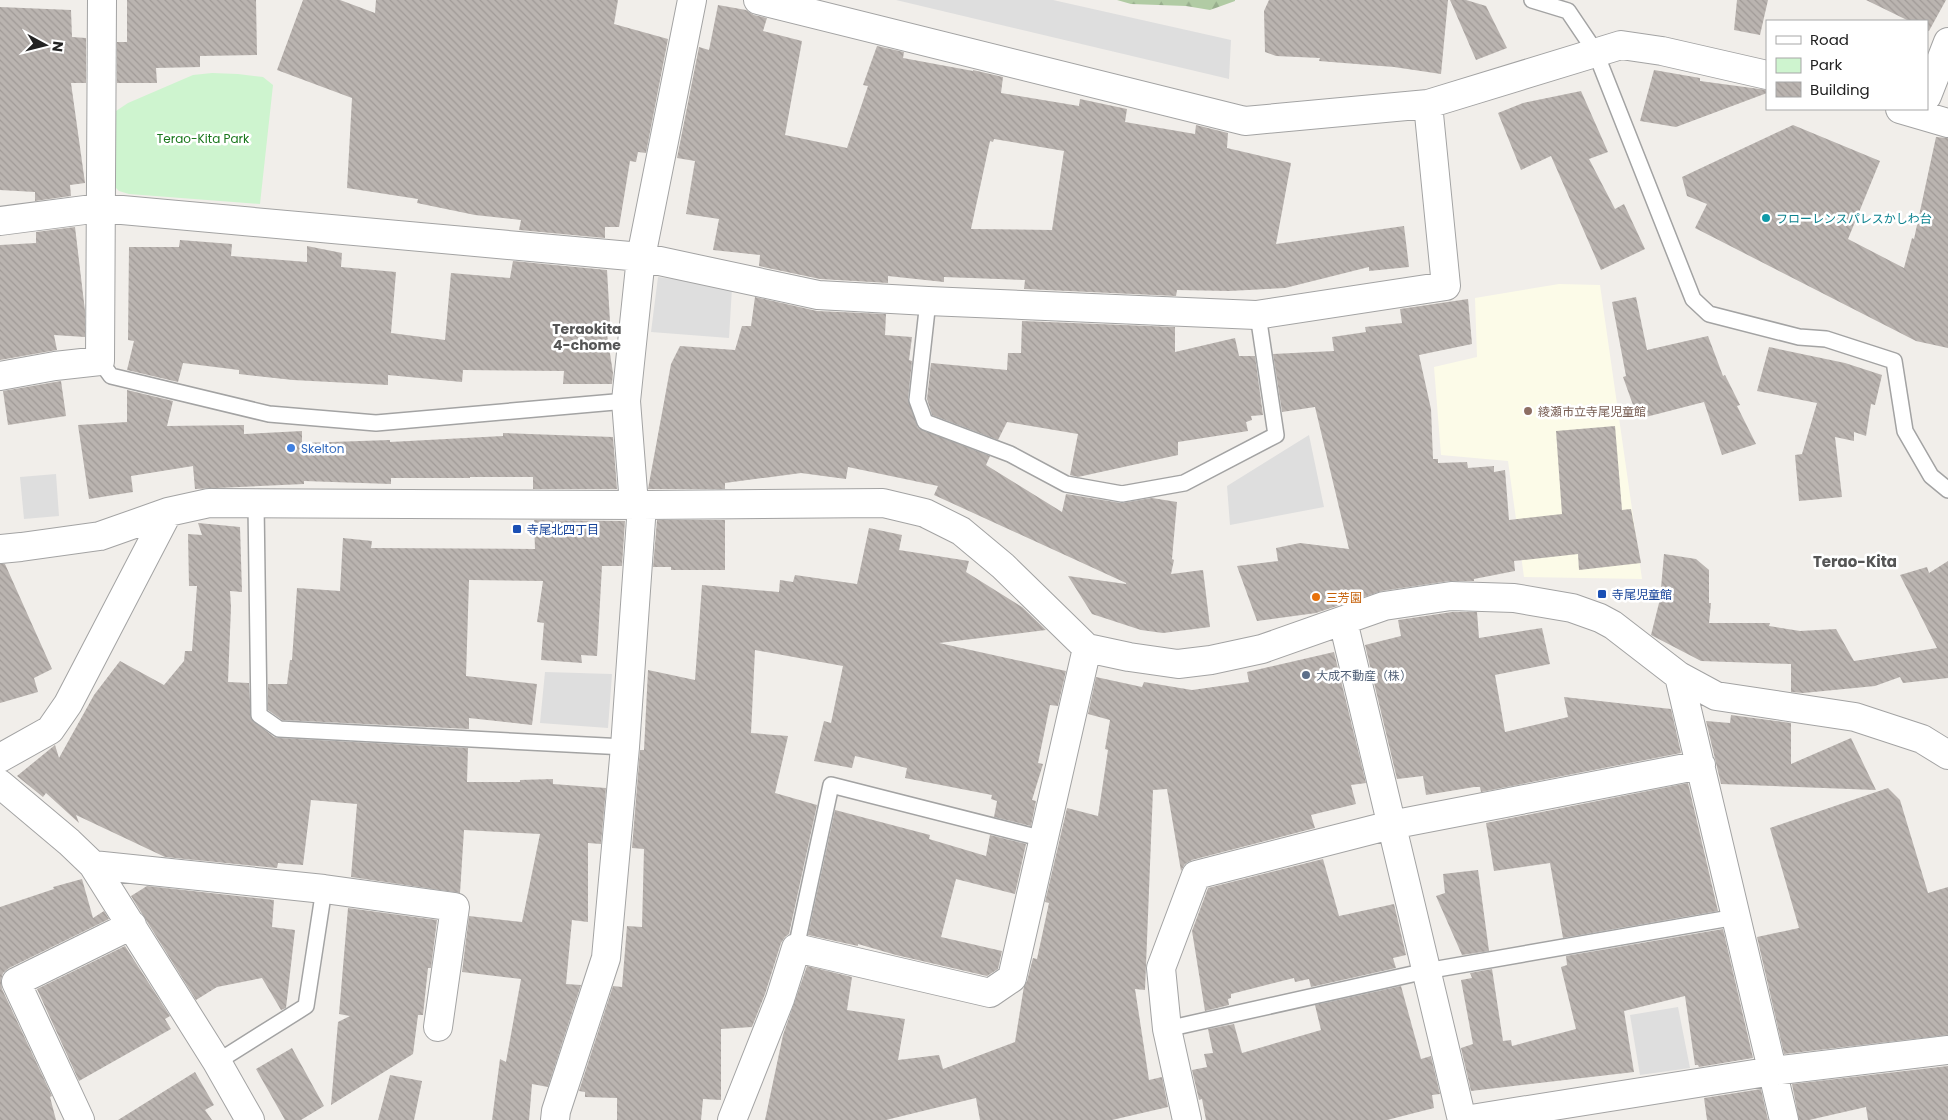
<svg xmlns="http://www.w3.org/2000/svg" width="1948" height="1120" font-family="Poppins,'Noto Sans JP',sans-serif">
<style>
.education{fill:#fcfbe8}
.forest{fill:url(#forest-firs)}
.park{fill:#cef4cf}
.parking{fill:#dedede}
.building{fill:url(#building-back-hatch);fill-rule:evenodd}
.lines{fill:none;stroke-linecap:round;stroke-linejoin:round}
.lane-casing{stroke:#a3a3a3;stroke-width:18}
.street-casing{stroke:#a3a3a3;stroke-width:30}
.lane{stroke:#fff;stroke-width:15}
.street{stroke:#fff;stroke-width:28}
.culture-dot{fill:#0f9aa8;stroke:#fff;stroke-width:2}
.education-dot{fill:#8d6e63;stroke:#fff;stroke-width:2}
.shop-dot{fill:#3f7fe0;stroke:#fff;stroke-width:2}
.transit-dot{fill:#1a4fb4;stroke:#fff;stroke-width:2}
.food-dot{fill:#e8710a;stroke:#fff;stroke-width:2}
.service-dot{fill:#5c6f8a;stroke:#fff;stroke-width:2}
.labels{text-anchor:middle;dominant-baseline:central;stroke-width:5;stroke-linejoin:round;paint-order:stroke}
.park-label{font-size:12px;fill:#19771c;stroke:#fff}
.culture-label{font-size:12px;fill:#0d838f;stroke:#fff;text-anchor:start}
.education-label{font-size:12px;fill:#785e54;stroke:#fff;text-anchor:start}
.shop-label{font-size:12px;fill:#366cbe;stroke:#fff;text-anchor:start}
.transit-label{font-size:12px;fill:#164399;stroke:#fff;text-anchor:start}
.food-label{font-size:12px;fill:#c56008;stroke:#fff;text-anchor:start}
.service-label{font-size:12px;fill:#4e5e75;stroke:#fff;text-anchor:start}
.neighbourhood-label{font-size:14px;font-weight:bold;fill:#555;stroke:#fff}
.quarter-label{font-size:15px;font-weight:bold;fill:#555;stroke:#fff}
</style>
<defs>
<pattern id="forest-firs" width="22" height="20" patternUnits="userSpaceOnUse" patternTransform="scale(1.25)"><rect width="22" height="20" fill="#b1cba4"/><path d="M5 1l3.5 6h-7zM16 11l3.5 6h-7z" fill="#98ae8d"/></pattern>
<pattern id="building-back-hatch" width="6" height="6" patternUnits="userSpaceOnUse" patternTransform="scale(1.25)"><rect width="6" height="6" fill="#bab4b0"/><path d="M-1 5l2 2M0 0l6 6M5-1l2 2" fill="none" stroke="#a09a97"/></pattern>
</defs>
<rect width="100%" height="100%" fill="#f1eeea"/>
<path class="education" d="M1559,284l41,1 42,294 -118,-2 -16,-116 -67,-6 -7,-88 43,-10 -2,-59z"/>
<path class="forest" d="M1117,0h118v1l-25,9 -24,-4 -55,-2z"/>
<path class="park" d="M212,73l26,1 25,3 10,8 -13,119 -131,-10 -10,-3 -6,-6v-72l15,-10 65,-28z"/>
<path class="parking" d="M896,0h157l178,40 -2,39z
M658,277l74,10 -3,51 -78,-6z
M1309,435l15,72 -94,18 -3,-39z
M56,474l3,42 -35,3 -4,-42z
M545,672l67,2 -4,54 -68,-5z
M1678,1007l12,61 -50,7 -10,-60z"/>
<path class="building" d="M127,0h129l1,55 -57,1v11l-44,1 1,15h-40v-41h10z
M303,0h37l35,13 1,-13h242l-4,24 54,15 -22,114 -8,-1 -2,10 -6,-1 -11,66h-14v11l-86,-8 2,-10 -46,-5 -58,-12 1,-4 -71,-11 5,-90 -75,-28z
M1269,0h179l-7,74 -47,-7 -75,-6 1,-3 -44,-2 -11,-4 -1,-41z
M1450,0h16l20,6 21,42 -31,12z
M1737,0h31l-8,35 -26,-5z
M1866,0h80l-17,31 -2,-1v-9h-18z
M718,5l28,5 8,5 13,3 -4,13 39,10 -17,94 62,13 21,-62 -5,-1 14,-39 27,6 -1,6 70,13v-1l30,7 -2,16 78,13 1,-7 47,10 -2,13 70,12 1,-9 32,8 -1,15 64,15 -15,81 128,-18 5,41 -40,4v-4l-84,21 -56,3 -52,-1 -1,6 -152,-7 1,-9 -81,-3v5l-56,-6v7l-68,-4 -61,-13 1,-11 -47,-5 6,-31 -33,-5 9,-53 -18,-3 22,-111 10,3zM994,139l70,12 -12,79 -81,-1 19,-88 3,1z
M0,7l71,3 1,27 14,1v45h-15l14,100 -15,2 1,11 -36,5v-9l-35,-2z
M1654,70l46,8v3l67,9v3l-91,34 -36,-6z
M1581,91l27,61 -19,7 26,50 9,-5 21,45 -44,21 -50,-114 -30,14 -23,-57 25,-10z
M1793,125l87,36 -32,78 56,29 8,-30 2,1 22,-102 12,1v210l-32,-7 -221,-113 12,-24 -20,-8 -5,-19z
M75,227l10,84v26l-31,-2 3,15 -57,10v-115l36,-2v-11z
M180,240l52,4 -1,12 76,6v-16l35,7 -1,14 55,5 -5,61 54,7 6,-67 59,5 3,-17 94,9 3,52h-5l8,51 -1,11h-49l1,-13 -101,-1 -1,12 -74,-7v10l-95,-5 -54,-6v-4l-56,-7 -5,19 -51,-12 7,-29 -6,-1 1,-93h50z
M755,297l62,14 69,3 -1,21 27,2 -3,23 3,1 -4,38 10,29 72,28 -4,9 76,47 4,-18 55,9 31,-5 25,4 -5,57 2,1 -3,14 32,-4 7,57 -47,6 -22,-3 -49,-16 -24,-38 58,8v-1l-192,-88 4,-9 -90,-19 -2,12 -45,-6 -76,10v6h-77l23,-125 9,-18 55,4 7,-24h9z
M1636,297l11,53 61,-14 15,40 2,-1 15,30 -3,1 19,38 -34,11 -18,-53 -66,17 -15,-42 3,-1 -14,-74z
M1468,299l4,45 -53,11 12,54 2,50h5v4l29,-1 1,6 26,-2v6l11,-2 4,50 53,-6 -6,-83 59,-5 7,84 9,-1 10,54 -62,7 -1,-16 -64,7 1,10 -41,8v2h-25l-67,10 -66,22 -59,8 -20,-55 41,-5 -2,-13 24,-5 49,6 -34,-142 -33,5 -9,-58 61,-3 -2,-14 34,-5 -1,-5 37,-4 -2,-14z
M1022,321l153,6v25l60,-14 4,18h16l8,59 -12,1 1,4 -6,2 2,9 -70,11v13l-100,22 -8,-2 8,-41 -71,-12 -9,18 -66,-25 -5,-16 4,-36 76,7 1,-17h13z
M1769,347l76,16 37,12 -7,30 -4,-1 -5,32 -12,-4v9l-19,-4 7,60 -43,4 -4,-46 7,-1 15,-51 -60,-12z
M61,381l5,35 -58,9 -5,-34z
M127,390l46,11 -6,25 77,-1v9l58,-3v12l88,-3v2l113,-6v-3l110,4 4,52h-84v-12h-63v1h-79v6l-87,-3v3l-109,5 -2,-23 -62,10 2,16 -44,7 -11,-74 49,-3z
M534,520l91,1 -3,45h-20l-5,90 -16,-1 1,8 -41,-3 3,-37 -7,-1 6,-41 -74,-1 -3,96 71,8 -5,41 -63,-7v11l-187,-9 -14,-10v-26h19l3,-24h2l5,-72 43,3 3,-53 29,3 -1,7 164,1z
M657,520h68v50h-54v-3h-18z
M198,523l42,4 2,65 -12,-1 1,16 -3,75 21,1 2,36 23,18 5,1 189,10 -1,34h53v-2l33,-1v5l53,4 -5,56 -13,-1v79l-16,-2 -6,64 15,1 -33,102 -16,-3 -3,36h-37l8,-61 6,3 15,-83 -59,-7 7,-56 53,6 18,-88 -76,-4 -4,63 -109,-16 6,-73 -46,-4 -8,65 -25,-2 -1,5 -112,-11 -89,-42 3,8 -33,-30 -3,4 -26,-21 38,-31 4,13 35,-63 26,-34 44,24 20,-24 1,-10h7l5,-65h-8l-1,-52 14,1z
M869,528l33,7 -3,15 70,11 -3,11 56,35 24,23 -107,13 127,28 -8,35 -8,-1 -12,58 5,1 -11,36 4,1 -5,25 -37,-9 3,-16 -6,-2 1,-4 -87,-17 2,-10 -52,-12 -3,12 -38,-7 10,-40 7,2 12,-57 -88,-16 -4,83 37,3 -13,57 42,12 -28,129 -4,3 -4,6 -16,51 -13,33 -31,2v71l-18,-1 -2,21h-84v-22l-32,-1v-5l-6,-1 34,-105 9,1 5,-61 15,1 2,-78 -12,-1 8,-98h4l4,-80 47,10 7,-95 77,7 1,-12 13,2 2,-7 62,9z
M1664,554l32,5 13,11v33h2l-2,20h61l-1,3 31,5 36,-2 18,32 83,-13 -37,-73 27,-8 2,6 19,-12v117l-45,5 -3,-6 -25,9 -72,7 -12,-1v-28l-90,-3 -50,-26 9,-36z
M0,564h5l47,105 -18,9 4,14 -38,11z
M1452,612h25l2,26 63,-10 8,36 -55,11 10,57 63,-15 -4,-20 107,12 10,44 -200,39 -1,-5h-6l-48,8 -3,-19 -26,3 -32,-134 36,-9 -3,-16z
M1334,652l32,131 -15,2 5,19 -45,11 4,13 -123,32 -7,4 -4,7 -14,-82 -14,1 -8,200 -10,-1 14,91 13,-3 6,30 -56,13h-132l-4,-22 -90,22h-121l18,-85 24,-69 45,11 -5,33 58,9 -7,41 41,-5 4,14 72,-27 9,-56 3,-5 6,-23 4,1 12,-56 -4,-1 22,-94 31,8 10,-66 -3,-1 5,-29 -22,-6 8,-37 46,10 2,-5 48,8 57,-8 -2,-10z
M1731,715l60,8v41l60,-26 25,52 -155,-6 -15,-63 24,2z
M1688,783l30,128 -155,27 -13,-75 -56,8 -8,-48z
M1888,788l12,12 28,93 20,-6v148l-164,19 -27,-117 42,-9 -29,-100z
M835,810l95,25 -1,4 57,17 4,-21 36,9 -11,50 -59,-15 -15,58 61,14 -4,18 -11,7 -91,-21 -38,-11v2l-50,-11z
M1323,859l16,57 55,-12 12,51 -13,3 3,10 -85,19 -2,-8 -14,3 -1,-4 -63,16v4l-3,1 1,6 -24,6 -13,-80 16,-43z
M1478,870l11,81 -27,4 -26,-59 9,-3 -2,-19z
M82,879l11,39 11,-7 5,8 -100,49 -6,5 -2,7 1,9 50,107 -2,1 6,23h-56v-213l54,-18 -1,-2z
M147,886l127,14 -2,27 23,3 -9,78 -5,2 -19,-32 -45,9 -21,13 -65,-104z
M348,908l89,12 -6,48h-3l-5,47h-5l-5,39 -82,51 7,-83 12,-6 -11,-2z
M1723,929l30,129 -54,9 -1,-2h-3l-10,-69 -61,15 10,61 -163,19 -10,-43 12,-4 -12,-64 11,-2 -2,-5 22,-4 11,72 8,-1 1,6 64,-17 -15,-62 6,-2 -1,-9z
M125,946l45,70 -5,3 6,10 -92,52 -42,-92z
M1401,986l20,73 10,-3 9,38 -8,1 2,13 -47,12h-181l-4,-21 -3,1 -7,-30 15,-3 -3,-13 9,-1 -5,-24 26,-5 8,29 79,-23 -6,-25z
M292,1048l32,58 -23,14h-16l-29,-51z
M1948,1066v54h-80l-2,-13 -57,13h-10l-7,-36z
M195,1072l19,33 -9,5 7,10h-94z
M390,1075l32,6 -8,39h-36z
M1761,1089l7,31h-61l-3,-22z"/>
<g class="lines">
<defs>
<path id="lane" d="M1532,0l36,11 27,40 98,248 16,15 90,23 27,2 68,22 11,70 26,45 17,14
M928,301l-11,99 8,22 85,32 56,30 56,10 62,-11 92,-48 -18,-120
M100,361l11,15 158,38 107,9 250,-22
M256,504l3,211 20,14 346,18
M796,948l35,-163 213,54
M1167,1029l259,-58 310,-54
M217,1062l89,-56 18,-117"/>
<path id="street" d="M758,0l487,121 183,-17 193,-59 41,6 105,24
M1927,96l21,-54
M1900,109l48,14
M0,221l100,-13 541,49 177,38 110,6 328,14 190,-29 -18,-182
M0,376l55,-10 45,-5 2,-361
M634,505l-8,-104 15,-144 51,-257
M0,549l21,-2 79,-11 68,-24 41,-9 433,2 241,-2 42,10 36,18 42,35 84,82 42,9 49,7 33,-4 51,-11 122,-43 67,-10 63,2 58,10 28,10 13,7 66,51 37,20 139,21 67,22 26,16
M1343,621l119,499
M1679,676l105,444
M0,758l50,-28 18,-26 100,-192
M0,784l69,58 24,23 124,197 33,58
M93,865l231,24 131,18 -17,120
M80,1120l-64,-138 116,-57
M555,1120l1,-9 50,-153 19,-211 17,-242
M732,1120l48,-121 16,-51 194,45 22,-15 75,-330
M1187,1120l-20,-91 -6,-61 35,-93 195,-50 310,-60
M1465,1120l308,-49 175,-21"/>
</defs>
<use href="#lane" class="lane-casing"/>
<use href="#street" class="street-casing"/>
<use href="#lane" class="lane"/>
<use href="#street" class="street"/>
</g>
<circle class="culture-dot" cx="1766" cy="218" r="5"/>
<circle class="education-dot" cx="1528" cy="411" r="5"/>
<circle class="shop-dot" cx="291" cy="448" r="5"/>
<g class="transit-dot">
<rect x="512" y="524" width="10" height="10" rx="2.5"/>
<rect x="1597" y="589" width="10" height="10" rx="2.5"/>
</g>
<circle class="food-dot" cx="1316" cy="597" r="5"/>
<circle class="service-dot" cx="1306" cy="675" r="5"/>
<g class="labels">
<g class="park-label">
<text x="203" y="138">Terao-Kita Park</text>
</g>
<g class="culture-label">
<text x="1776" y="218">フローレンスパレスかしわ台</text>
</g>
<g class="education-label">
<text x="1538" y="411">綾瀬市立寺尾児童館</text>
</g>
<g class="shop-label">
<text x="301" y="448">Skelton</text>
</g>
<g class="transit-label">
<text x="527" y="529">寺尾北四丁目</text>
<text x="1612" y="594">寺尾児童館</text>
</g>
<g class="food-label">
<text x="1326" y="597">三芳園</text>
</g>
<g class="service-label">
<text x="1316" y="675">大成不動産（株）</text>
</g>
<g class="neighbourhood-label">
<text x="587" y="329">Teraokita<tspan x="587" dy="16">4-chome</tspan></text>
</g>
<g class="quarter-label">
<text x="1855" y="561">Terao-Kita</text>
</g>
</g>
<rect x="1766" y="20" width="162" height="90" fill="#ffffff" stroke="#a7a7a7"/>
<rect x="1776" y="36" width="25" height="8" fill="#ffffff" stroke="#a7a7a7"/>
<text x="1810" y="45" font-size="15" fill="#222222">Road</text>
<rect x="1776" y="58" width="25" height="15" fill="#cef4cf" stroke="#a7a7a7"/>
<text x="1810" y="70" font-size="15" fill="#222222">Park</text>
<rect x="1776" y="82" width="25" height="15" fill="url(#building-back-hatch)" stroke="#a7a7a7"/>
<text x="1810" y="95" font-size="15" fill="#222222">Building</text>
<g transform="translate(45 45) rotate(97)" stroke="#ffffff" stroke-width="4" paint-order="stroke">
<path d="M0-4L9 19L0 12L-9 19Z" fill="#222222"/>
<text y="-8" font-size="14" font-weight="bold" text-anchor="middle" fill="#222222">N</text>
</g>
</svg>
